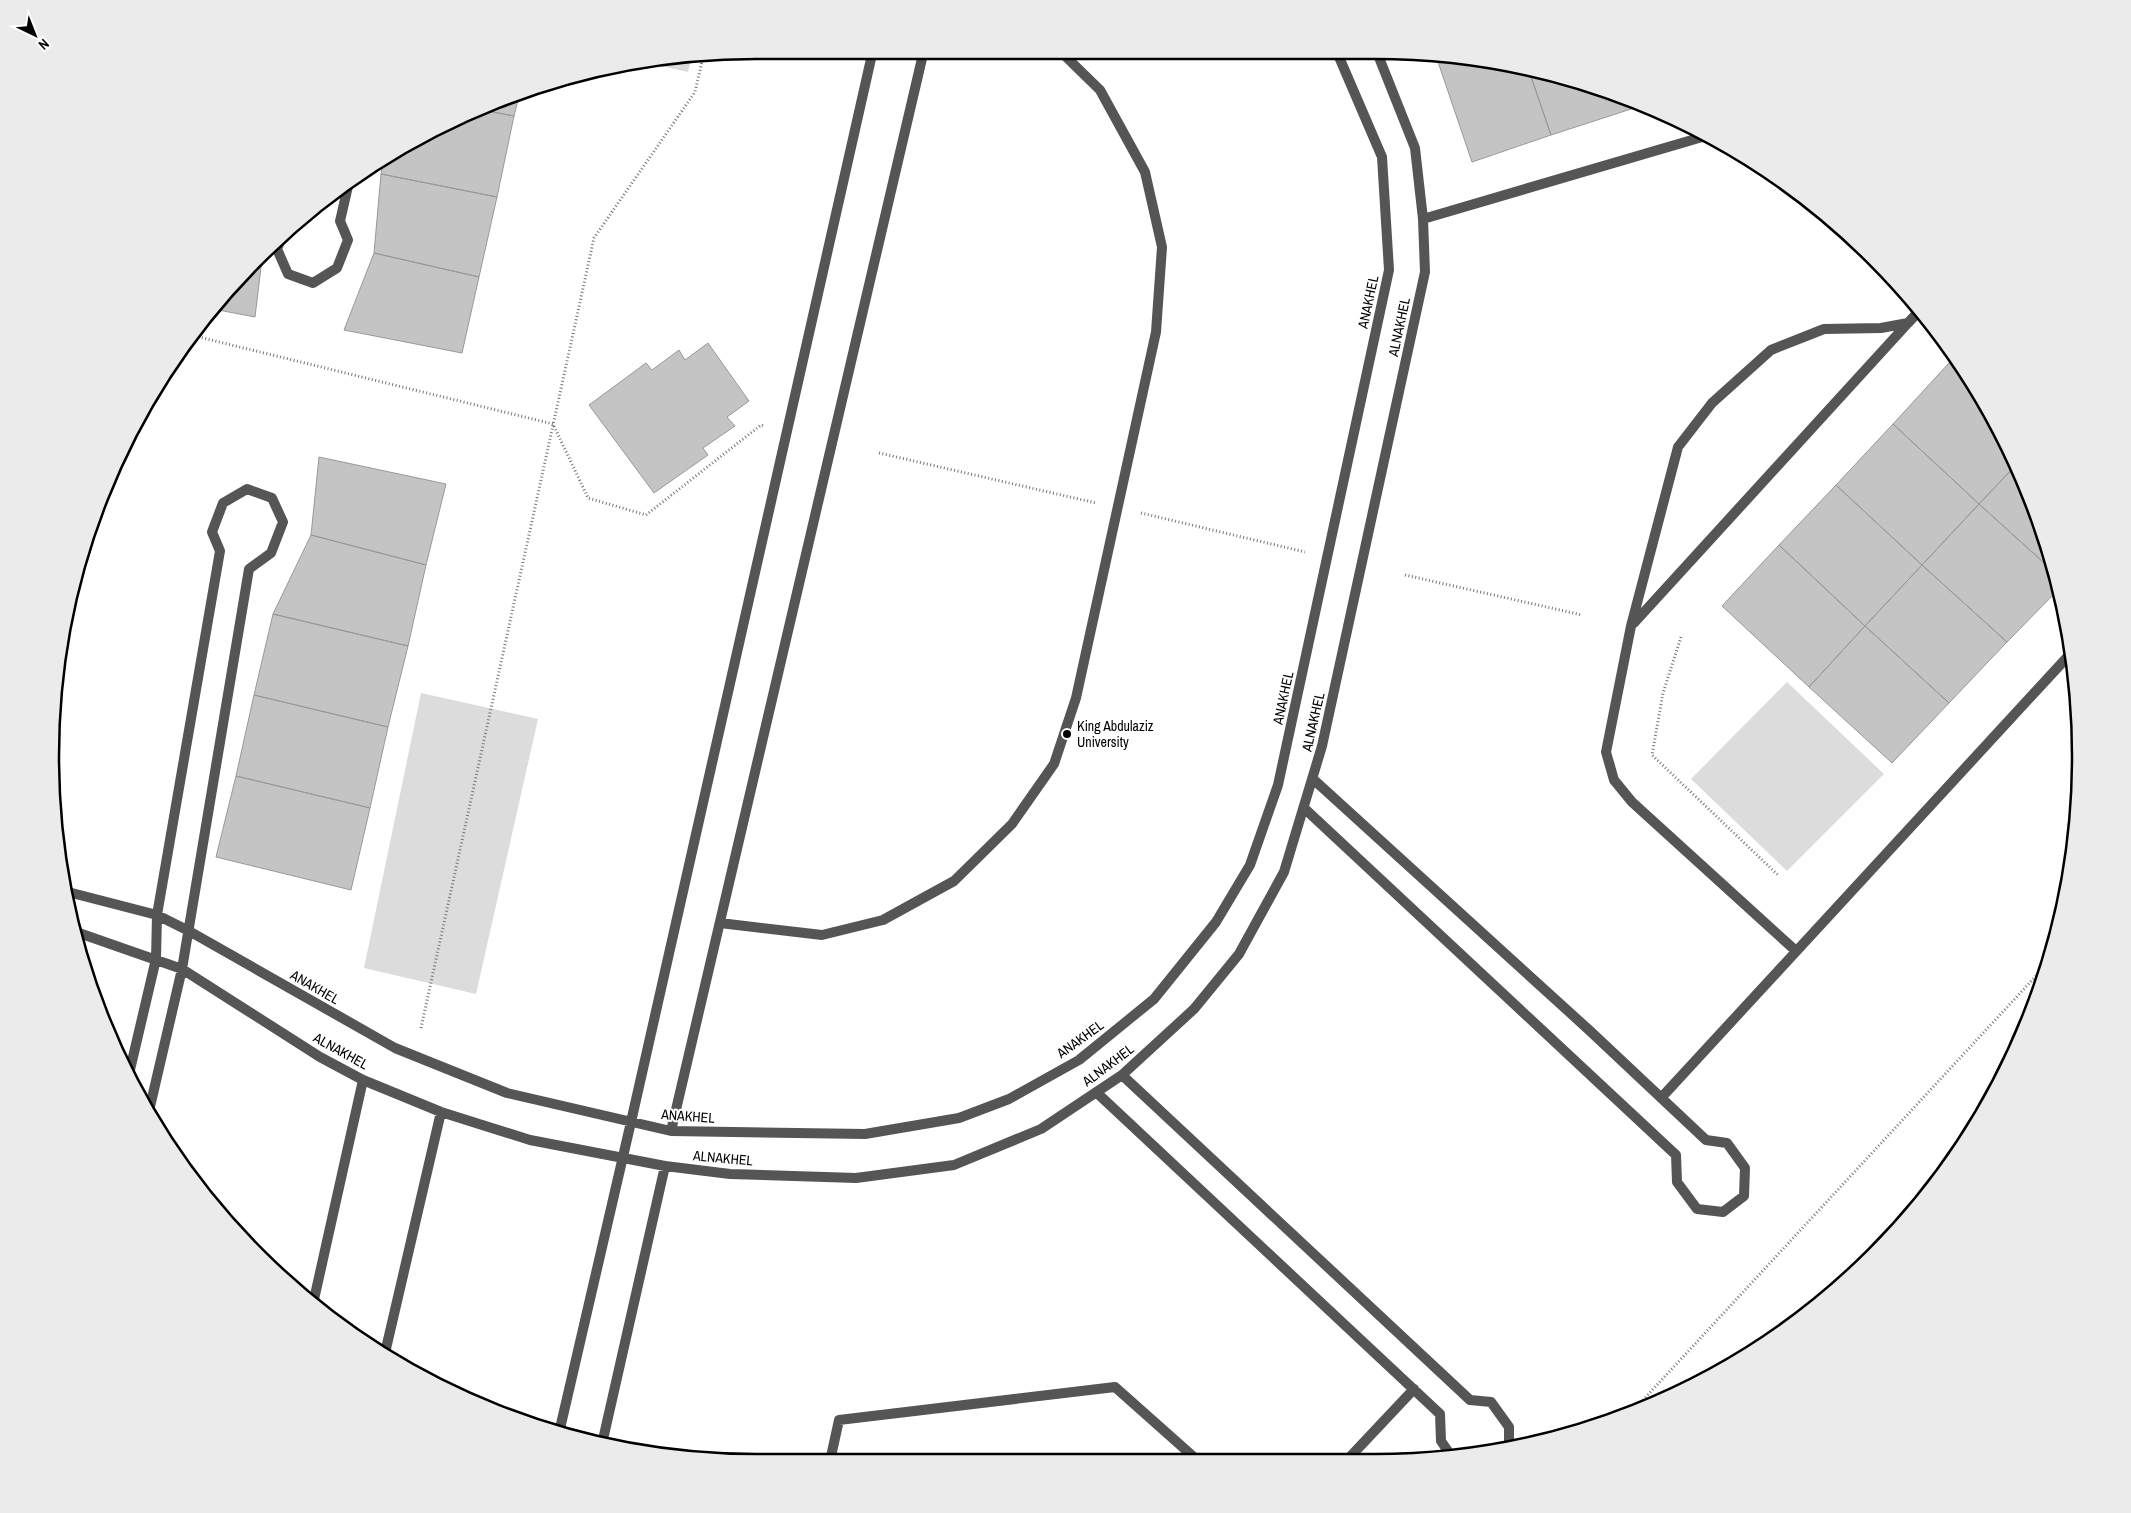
<svg xmlns="http://www.w3.org/2000/svg" width="2131" height="1513" font-family="'Archivo Narrow',sans-serif">
<style>
.green{fill:#dcdcdc}
.building{fill:#c4c4c4;stroke:#999}
.lines{fill:none;stroke-linecap:round;stroke-linejoin:round}
.path{stroke:#777;stroke-width:3;stroke-dasharray:1 2.5;stroke-linecap:butt}
.minor{stroke:#555;stroke-width:10}
.poi-dot{fill:#000;stroke:#fff;stroke-width:2}
.labels{text-anchor:middle;dominant-baseline:central;stroke-width:4;stroke-linejoin:round;paint-order:stroke}
.street-label{font-size:14px;fill:#000;stroke:#fff}
.poi-label{font-size:14px;fill:#000;stroke:#fff;text-anchor:start}
.rim{fill:none;stroke:#000;stroke-width:2.5}
</style>
<rect width="100%" height="100%" fill="#fff"/>
<path class="green" d="M691,59l-3,13 -36,-8z
M1787,682l97,92 -97,97 -96,-92z
M421,693l117,26 -62,275 -112,-26z"/>
<path class="building" d="M1436,56l77,8 15,4 23,67 -79,27z
M1528,68l99,30 4,11 -80,26z
M520,92l-6,24 -37,-7 9,-5z
M1627,98l18,6 -14,5z
M477,109l37,7 -17,81 -116,-23 3,-16z
M381,174l116,23 -18,80 -105,-24z
M374,253l105,24 -17,76 -118,-23z
M262,259l-7,58 -42,-8 13,-19z
M708,343l41,58 -22,16 8,9 -32,22 5,7 -54,38 -65,-88 57,-42 6,7 27,-20 6,10z
M1954,358l21,29 -26,-24z
M1949,363l26,24 11,17 29,62 -36,38 -86,-80z
M1893,424l86,80 -57,61 -86,-80z
M319,457l127,27 -20,81 -115,-30z
M2015,466l29,64 9,41 -74,-67z
M1836,485l86,80 -57,61 -86,-81z
M1979,504l74,67 5,19 -51,52 -85,-77z
M311,535l115,30 -18,81 -135,-32z
M1779,545l86,81 -56,61 -87,-81z
M1922,565l85,77 -58,61 -84,-77z
M273,614l135,32 -20,81 -134,-32z
M1865,626l84,77 -57,60 -83,-76z
M254,695l134,32 -18,81 -134,-32z
M236,776l134,32 -19,82 -135,-33z"/>
<g class="lines">
<path class="path" d="M195,336l358,88 35,74 58,17 115,-90 4,1
M879,453l217,50
M1141,513l164,39
M1405,575l177,40
M1681,637l-18,56 -11,62 127,121
M421,1028l173,-790 101,-146 8,-35
M1631,1413l417,-450"/>
<path class="minor" d="M1423,219l286,-84
M279,244l-2,5 11,25 25,9 24,-15 11,-28 -8,-19 9,-39
M1634,623l274,-300
M1304,808l372,347 1,27 20,27 26,3 21,-16 1,-28 -18,-25 -21,-3 -117,-110 -276,-251
M68,892l89,23 32,16 206,117 112,45 164,38 194,3 94,-16 50,-19 70,-39 75,-61 62,-77 34,-57 28,-80 111,-515 -7,-113 -46,-107
M720,923l102,12 61,-15 71,-39 58,-57 42,-60 22,-66 80,-366 6,-85 -17,-75 -45,-82 -41,-40
M79,933l103,36 138,88 43,23 78,32 89,28 135,26 65,8 126,4 98,-13 87,-36 81,-54 72,-66 45,-55 45,-82 38,-126 103,-474 -2,-53 -8,-71 -39,-98
M1796,951l-164,-149 -18,-22 -8,-28 25,-126 47,-179 34,-44 59,-53 53,-21 57,-1 27,-5 12,-13
M129,1074l27,-115 1,-44 63,-364 -8,-19 11,-29 24,-14 25,9 11,24 -12,31 -22,16 -67,400 -33,142
M1122,1075l348,325 21,2 18,25v19
M1096,1092l344,322 1,27 11,16
M1661,1098l411,-446
M671,1131l253,-1081
M313,1304l50,-224
M385,1353l56,-241
M559,1433l72,-311 242,-1072
M602,1444l63,-278
M1349,1458l65,-69
M830,1461l9,-41 276,-33 81,72"/>
</g>
<circle class="poi-dot" cx="1067" cy="734" r="5"/>
<g class="labels">
<g class="street-label">
<text transform="translate(1368 302) rotate(-78)">ANAKHEL</text>
<text transform="translate(1399 327) rotate(-78)">ALNAKHEL</text>
<text transform="translate(1283 698) rotate(-78)">ANAKHEL</text>
<text transform="translate(1313 722) rotate(-77)">ALNAKHEL</text>
<text transform="translate(315 987) rotate(30)">ANAKHEL</text>
<text transform="translate(1080 1039) rotate(-36)">ANAKHEL</text>
<text transform="translate(341 1051) rotate(29)">ALNAKHEL</text>
<text transform="translate(1108 1065) rotate(-37)">ALNAKHEL</text>
<text transform="translate(688 1116) rotate(4)">ANAKHEL</text>
<text transform="translate(723 1158) rotate(5)">ALNAKHEL</text>
</g>
<g class="poi-label">
<text x="1077" y="726">King Abdulaziz<tspan x="1077" dy="16">University</tspan></text>
</g>
</g>
<path d="M0 0H2131V1513H0ZM756 59H1375A697 697 0 0 1 2072 756V757A697 697 0 0 1 1375 1454H756A697 697 0 0 1 59 757V756A697 697 0 0 1 756 59Z" fill="#ebebeb" fill-rule="evenodd"/>
<path class="rim" d="M756 59H1375A697 697 0 0 1 2072 756V757A697 697 0 0 1 1375 1454H756A697 697 0 0 1 59 757V756A697 697 0 0 1 756 59Z"/>
<g transform="translate(35 35) rotate(137)" stroke="#ffffff" stroke-width="4" paint-order="stroke">
<path d="M0-4L9 19L0 12L-9 19Z" fill="#000000"/>
<text y="-8" font-size="14" font-weight="bold" text-anchor="middle" fill="#000000">N</text>
</g>
</svg>
